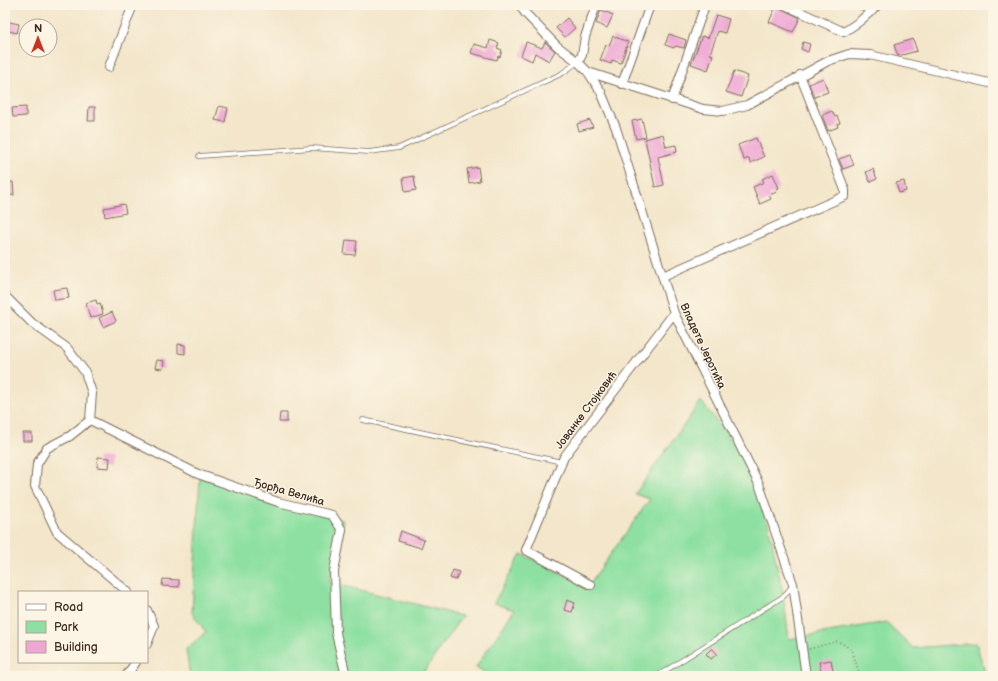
<svg xmlns="http://www.w3.org/2000/svg" width="998" height="681" font-family="'Balsamiq Sans',sans-serif">
<style>
.green{fill:#8de0a1;stroke:#648560}
.building{fill:#eea6d4}
.lines{fill:none;stroke-linecap:round;stroke-linejoin:round}
.service-casing{stroke:#7b6c5a;stroke-width:5.5}
.minor-casing{stroke:#7b6c5a;stroke-width:10}
.path{stroke:#7b6c5a;stroke-width:1.5;stroke-dasharray:1 3;stroke-linecap:butt}
.service{stroke:#fff;stroke-width:4}
.minor{stroke:#fff;stroke-width:8}
.labels{text-anchor:middle;dominant-baseline:central;stroke-width:3;stroke-linejoin:round;paint-order:stroke}
.street-label{font-size:11px;fill:#3b2a1e;stroke:#fcf5e5}
</style>
<rect width="100%" height="100%" fill="#fcf5e5"/>
<filter id="ink" filterUnits="userSpaceOnUse"><feTurbulence type="fractalNoise" baseFrequency=".025" numOctaves="2"/><feDisplacementMap in="SourceGraphic" scale="8" xChannelSelector="R" yChannelSelector="G"/><feConvolveMatrix kernelMatrix="1 2 1 2 8 2 1 2 1" color-interpolation-filters="sRGB"/></filter>
<filter id="wash" filterUnits="userSpaceOnUse"><feTurbulence type="fractalNoise" baseFrequency=".012" numOctaves="4" result="noise"/><feDisplacementMap in="SourceGraphic" scale="16" xChannelSelector="R" yChannelSelector="G"/><feGaussianBlur stdDeviation="0.9" result="paint"/><feColorMatrix in="noise" values="0 0 0 0 0 0 0 0 0 0 0 0 0 0 0 0 0 1.4 0 .05"/><feComposite in="paint" operator="in"/></filter>
<g filter="url(#wash)">
<rect width="100%" height="100%" fill="#f3e6ca"/>
<path class="green" d="M701,401l42,54 25,69 15,68 6,47 97,-17 27,26 63,-5 10,33h-495l-15,-9 38,-57 -20,-7 27,-49 67,32 62,-87 -15,-5z
M200,477l83,28 60,15 -4,26 -10,36 133,34 -41,60h-231l-4,-27 20,-17 -14,-19z"/>
<g id="blocks">
<path class="building" d="M776,6l24,12 -7,14 -24,-10z
M601,10l12,5 -6,13 -11,-5z
M716,15l13,4 -4,14 -7,-2 -8,23 3,1 -5,15 -17,-6 11,-28 6,2z
M567,18l8,10 -10,9 -9,-9z
M5,21l14,3 -2,9 -12,-3z
M669,34l17,6 -2,8 -9,-2 -1,2 -9,-3z
M613,36l15,6 -7,21 -9,-3 -1,4 -11,-4 6,-15 3,1z
M913,39l4,12 -19,5 -4,-11z
M490,40l9,3 -2,5 5,2 -2,7 -2,-1 -1,4 -26,-7 3,-9 14,4z
M526,42l16,6 3,-6 10,9 -6,10 -14,-8 -3,8 -11,-5z
M803,42l7,2 -2,8 -7,-3z
M734,71l14,5 -7,21 -15,-5z
M823,78l5,14 -14,5 -5,-13z
M219,106l9,2 -3,14 -10,-2z
M26,107v9l-13,1 -1,-9z
M89,107h6v14h-7z
M832,111l3,6 2,-1 3,7 -3,1 1,3 -10,4 -6,-16z
M642,119l4,18 -10,2 -4,-18z
M590,120l3,7 -14,4 -2,-7z
M663,134l3,13 10,-2 1,7 -19,5 6,28 -9,2 -10,-48z
M756,138l8,19 -14,6 -1,-5 -5,2 -6,-15z
M850,155l4,10 -11,4 -4,-10z
M478,167l2,14 -11,2 -2,-14z
M873,169l4,10 -7,3 -4,-10z
M773,174l6,14 -3,1 1,3 -8,3 2,4 -11,5 -7,-17 11,-5 -2,-3z
M414,176l2,14 -11,2 -2,-14z
M904,181l2,10 -7,2 -3,-10z
M5,182h8l1,13 -8,1z
M124,204l2,9 -21,4 -1,-9z
M346,240l11,1 -2,14 -11,-1z
M67,288l2,10 -14,2 -2,-10z
M96,300l1,4 3,-1 3,11 -13,4 -4,-15z
M112,312l4,9 -13,6 -4,-9z
M178,344l7,1v9l-7,-1z
M157,360l7,1 -1,8 -8,-1z
M280,413h7v9h-8z
M23,433h9v8h-9z
M98,457l12,1 -1,10 -12,-1z
M401,531l23,9 -3,8 -23,-7z
M453,570l6,2 -3,8 -6,-2z
M163,579l16,1v7l-17,-1z
M567,600l8,3 -3,9 -8,-2z
M712,648l5,6 -6,5 -5,-5z
M831,660l2,11 -12,2 -2,-11z"/>
</g>
</g>
<g filter="url(#ink)">
<use href="#blocks" fill-opacity="0" stroke="#7b6c5a" stroke-width="1"/>
<g class="lines">
<defs>
<path id="service" d="M199,156l113,-8 57,4 30,-4 162,-74 17,-12
M363,420l199,42
M657,676l127,-80 8,-10"/>
<path id="minor" d="M520,5l5,8 32,33 21,16 10,10 13,20 15,36 58,185 85,171 34,100 13,92
M785,5l59,27 16,-11 18,-16
M861,5l11,6
M578,62l4,-7 3,-18 11,-32
M109,67l24,-62
M588,72l115,37 20,2 24,-6 81,-44 21,-7 21,1 123,29
M622,84l28,-79
M672,100l33,-95
M663,276l182,-80v-6l-45,-115
M5,296l27,27 35,25 18,24 7,21 -2,27 -20,16 -23,12 -10,16 -2,22 22,46 71,60
M90,420l108,54 80,28 54,13 10,15 -8,41 2,62 10,43
M591,585l-65,-35 38,-93 110,-144
M147,610l7,16 -7,18
M126,676l10,-14"/>
</defs>
<use href="#service" class="service-casing"/>
<use href="#minor" class="minor-casing"/>
<path class="path" d="M809,649l29,-8 14,9 8,26"/>
<use href="#service" class="service"/>
<use href="#minor" class="minor"/>
</g>
</g>
<g class="labels">
<g class="street-label">
<text transform="translate(703 346) rotate(65)">Владете Јеротића</text>
<text transform="translate(586 410) rotate(-53)">Јованке Стојковић</text>
<text transform="translate(289 492) rotate(16)">Ђорђа Велића</text>
</g>
</g>
<rect width="998" height="681" fill="none" stroke="#fcf5e5" stroke-width="20"/>
<rect x="18" y="591" width="130" height="72" fill="#fcf5e5" stroke="#afa495"/>
<rect x="26" y="604" width="20" height="6" fill="#ffffff" stroke="#afa495"/>
<text x="54" y="611" font-size="12" fill="#3b2a1e">Road</text>
<rect x="26" y="621" width="20" height="12" fill="#8de0a1" stroke="#afa495"/>
<text x="54" y="631" font-size="12" fill="#3b2a1e">Park</text>
<rect x="26" y="641" width="20" height="12" fill="#eea6d4" stroke="#afa495"/>
<text x="54" y="651" font-size="12" fill="#3b2a1e">Building</text>
<g transform="translate(38 38)"><circle r="19" fill="#fcf5e5" stroke="#afa495"/>
<path d="M0-3L7 15L0 10L-7 15Z" fill="#c8321e"/>
<text y="-6" font-size="11" font-weight="bold" text-anchor="middle" fill="#3b2a1e">N</text>
</g>
</svg>
